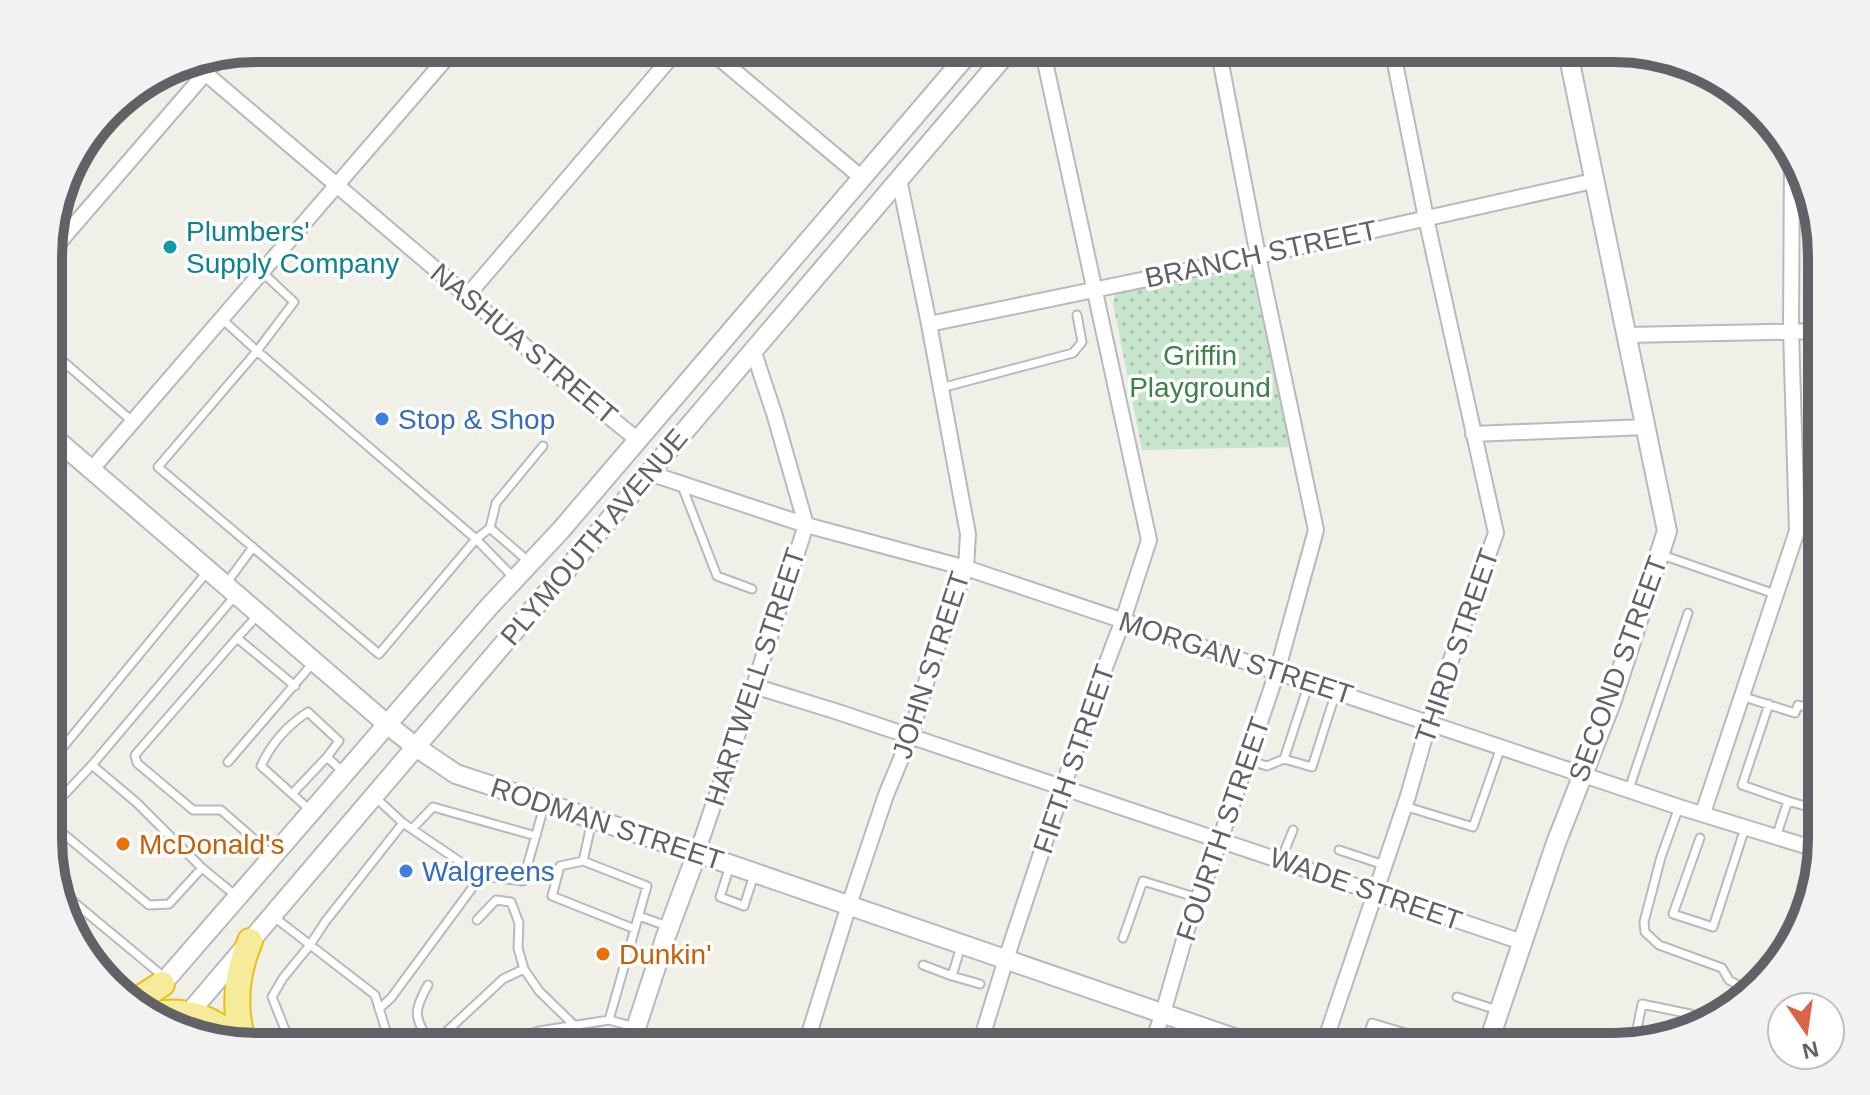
<svg xmlns="http://www.w3.org/2000/svg" width="1870" height="1095" font-family="Arial,sans-serif">
<style>
.park{fill:url(#park-dots)}
.lines{fill:none;stroke-linecap:round;stroke-linejoin:round}
.lane-casing{stroke:#b8b9bd;stroke-width:11}
.street-casing{stroke:#b8b9bd;stroke-width:18}
.secondary-casing{stroke:#b7b9be;stroke-width:22}
.highway-casing{stroke:#e7c212;stroke-width:28}
.lane{stroke:#fff;stroke-width:7}
.street{stroke:#fff;stroke-width:14}
.secondary{stroke:#fff;stroke-width:18}
.highway{stroke:#f5eb9a;stroke-width:24}
.culture-dot{fill:#0f9aa8;stroke:#fff;stroke-width:3}
.shop-dot{fill:#3f7fe0;stroke:#fff;stroke-width:3}
.food-dot{fill:#e8710a;stroke:#fff;stroke-width:3}
.labels{text-anchor:middle;dominant-baseline:central;stroke-width:7;stroke-linejoin:round;paint-order:stroke}
.culture-label{font-size:28px;fill:#0d838f;stroke:#fff;text-anchor:start}
.street-label{font-size:28px;fill:#606267;stroke:#fff}
.park-label{font-size:28px;fill:#3c8249;stroke:#fff}
.shop-label{font-size:28px;fill:#366cbe;stroke:#fff;text-anchor:start}
.food-label{font-size:28px;fill:#c56008;stroke:#fff;text-anchor:start}
.rim{fill:none;stroke:#606267;stroke-width:10}
</style>
<defs>
<pattern id="park-dots" width="8" height="8" patternUnits="userSpaceOnUse" patternTransform="scale(2)"><rect width="8" height="8" fill="#c7e5cc"/><path d="M2 2h.1M6 6h.1" fill="none" stroke="#a5bda9" stroke-width="1.8" stroke-linecap="round"/></pattern>
</defs>
<rect width="100%" height="100%" fill="#f0f0e9"/>
<path class="park" d="M1248,268l4,3 38,176 -148,3 -29,-147 2,-9z"/>
<g class="lines">
<defs>
<path id="lane" d="M262,272l32,30 -37,49 -99,116 221,187 97,-115 14,-11
M222,319l35,32 219,188 38,39
M50,350l83,72
M941,388l132,-35 9,-11 -5,-27
M682,486l35,90 35,13
M1662,555l113,39
M529,562l-39,-34 6,-25 47,-57
M226,584l27,-37
M237,638l20,-22
M1309,683l-25,76 28,8 24,-75
M1741,696l54,17 3,-8 24,7
M1769,704l-27,81 46,16 -12,36
M1248,760l19,6 17,-7
M228,762l85,-99
M50,763l157,-191
M92,765l45,38 65,65 33,27
M1629,789l59,-176
M292,794l35,-37
M1788,801l34,10
M1404,806l69,21 28,-80
M1679,807l-18,50 -17,65 1,10 14,13 63,23 7,12 18,10
M310,810l-49,-44c10,-22 27,-41 47,-54l31,29 -12,16 16,15
M592,821l-9,40 64,25 -38,134 26,7
M403,823l78,53 42,5 22,-78
M412,829l21,-22 103,29
M1700,838l-27,76 40,13 32,-99
M1339,850l45,15
M272,855l-51,-45h-28l-56,-47 -2,-8 102,-117 58,48
M1281,860l12,-30
M583,861l-23,5 -8,30 83,33
M730,866l-10,31 24,9 10,-31
M202,868l-33,36 -20,1 -89,-74 -7,-11 8,-22 31,-33 143,-169
M58,889l106,88
M639,916l28,10
M274,917l101,78 16,52
M477,920l19,-20 15,2 8,21 -1,25 6,21 15,22 35,34
M1123,938l20,-57 55,17
M961,946l-9,30 28,8
M923,965l29,11
M428,985c-17,30 -12,32 3,61
M1457,997l40,13
M379,1009l12,-11 90,-122
M1634,1044l8,-40 48,10 -1,14
M292,1047l-20,-50 11,-19 27,-33 15,-23 78,-99 -27,-25
M432,1047l-1,-1 72,-67 21,-10
M493,1047l46,-16 70,-11
M617,1047l16,-2
M1364,1047l8,-24 40,12"/>
<path id="street" d="M707,48l155,130
M191,61l276,235 99,86 72,58
M50,253l171,-198
M467,296l212,-248
M929,324l329,-68 335,-75
M1627,335l195,-4
M1473,434l173,-7
M91,470l364,-422
M649,473l157,52 160,43 713,239 143,44
M754,686l84,26 684,230
M1703,813l94,-282 -6,-200 1,-181
M697,853l57,-167 52,-161 -32,-112 -21,-63
M805,1047l44,-142 37,-110 24,-58 23,-78 33,-91 2,-34 -39,-210 -30,-145
M979,1047l27,-88 81,-244 36,-95 26,-80 -107,-492
M1151,1047l12,-34 25,-87 32,-86 57,-168 39,-142 -58,-274 -40,-208
M1323,1047l85,-251 21,-74 67,-189 -70,-315 -34,-170"/>
<path id="secondary" d="M50,434l338,291 28,22 40,27 241,79 563,194
M156,991l332,-383 73,-78 412,-482
M178,1026l833,-978
M636,1047l-2,-13 32,-98 31,-83
M1487,1047l69,-204 55,-140 56,-172 -100,-483"/>
<path id="highway" d="M134,1002l28,-18
M148,1015c34,-7 65,0 88,27
M244,1044c-11,-35 -8,-70 6,-103"/>
</defs>
<use href="#lane" class="lane-casing"/>
<use href="#street" class="street-casing"/>
<use href="#secondary" class="secondary-casing"/>
<use href="#highway" class="highway-casing"/>
<use href="#lane" class="lane"/>
<use href="#street" class="street"/>
<use href="#secondary" class="secondary"/>
<use href="#highway" class="highway"/>
</g>
<circle class="culture-dot" cx="170" cy="247" r="8"/>
<g class="shop-dot">
<circle cx="382" cy="419" r="8"/>
<circle cx="406" cy="871" r="8"/>
</g>
<g class="food-dot">
<circle cx="123" cy="844" r="8"/>
<circle cx="603" cy="954" r="8"/>
</g>
<g class="labels">
<g class="culture-label">
<text x="186" y="231">Plumbers'<tspan x="186" dy="32">Supply Company</tspan></text>
</g>
<g class="street-label">
<text transform="translate(1261 254) rotate(-12)">BRANCH STREET</text>
<text transform="translate(524 344) rotate(40)">NASHUA STREET</text>
<text transform="translate(594 537) rotate(-50)">PLYMOUTH AVENUE</text>
<text transform="translate(1457 646) rotate(-71)">THIRD STREET</text>
<text transform="translate(1236 658) rotate(18)">MORGAN STREET</text>
<text transform="translate(931 665) rotate(-72)">JOHN STREET</text>
<text transform="translate(1618 669) rotate(-70)">SECOND STREET</text>
<text transform="translate(755 677) rotate(-72)">HARTWELL STREET</text>
<text transform="translate(1074 759) rotate(-71)">FIFTH STREET</text>
<text transform="translate(607 824) rotate(18)">RODMAN STREET</text>
<text transform="translate(1223 829) rotate(-71)">FOURTH STREET</text>
<text transform="translate(1366 889) rotate(19)">WADE STREET</text>
</g>
<g class="park-label">
<text x="1200" y="355">Griffin<tspan x="1200" dy="32">Playground</tspan></text>
</g>
<g class="shop-label">
<text x="398" y="419">Stop &amp; Shop</text>
<text x="422" y="871">Walgreens</text>
</g>
<g class="food-label">
<text x="139" y="844">McDonald's</text>
<text x="619" y="954">Dunkin'</text>
</g>
</g>
<path d="M0 0H1870V1095H0ZM256 62H1614A194 194 0 0 1 1808 256V839A194 194 0 0 1 1614 1033H256A194 194 0 0 1 62 839V256A194 194 0 0 1 256 62Z" fill="#f2f2f3" fill-rule="evenodd"/>
<path class="rim" d="M256 62H1614A194 194 0 0 1 1808 256V839A194 194 0 0 1 1614 1033H256A194 194 0 0 1 62 839V256A194 194 0 0 1 256 62Z"/>
<g transform="translate(1806 1031) rotate(167)"><circle r="38" fill="#ffffff" stroke="#bfc0c2" stroke-width="2"/>
<path d="M0-6L14 30L0 20L-14 30Z" fill="#dd6442"/>
<text y="-12" font-size="22" font-weight="bold" text-anchor="middle" fill="#606267">N</text>
</g>
</svg>
